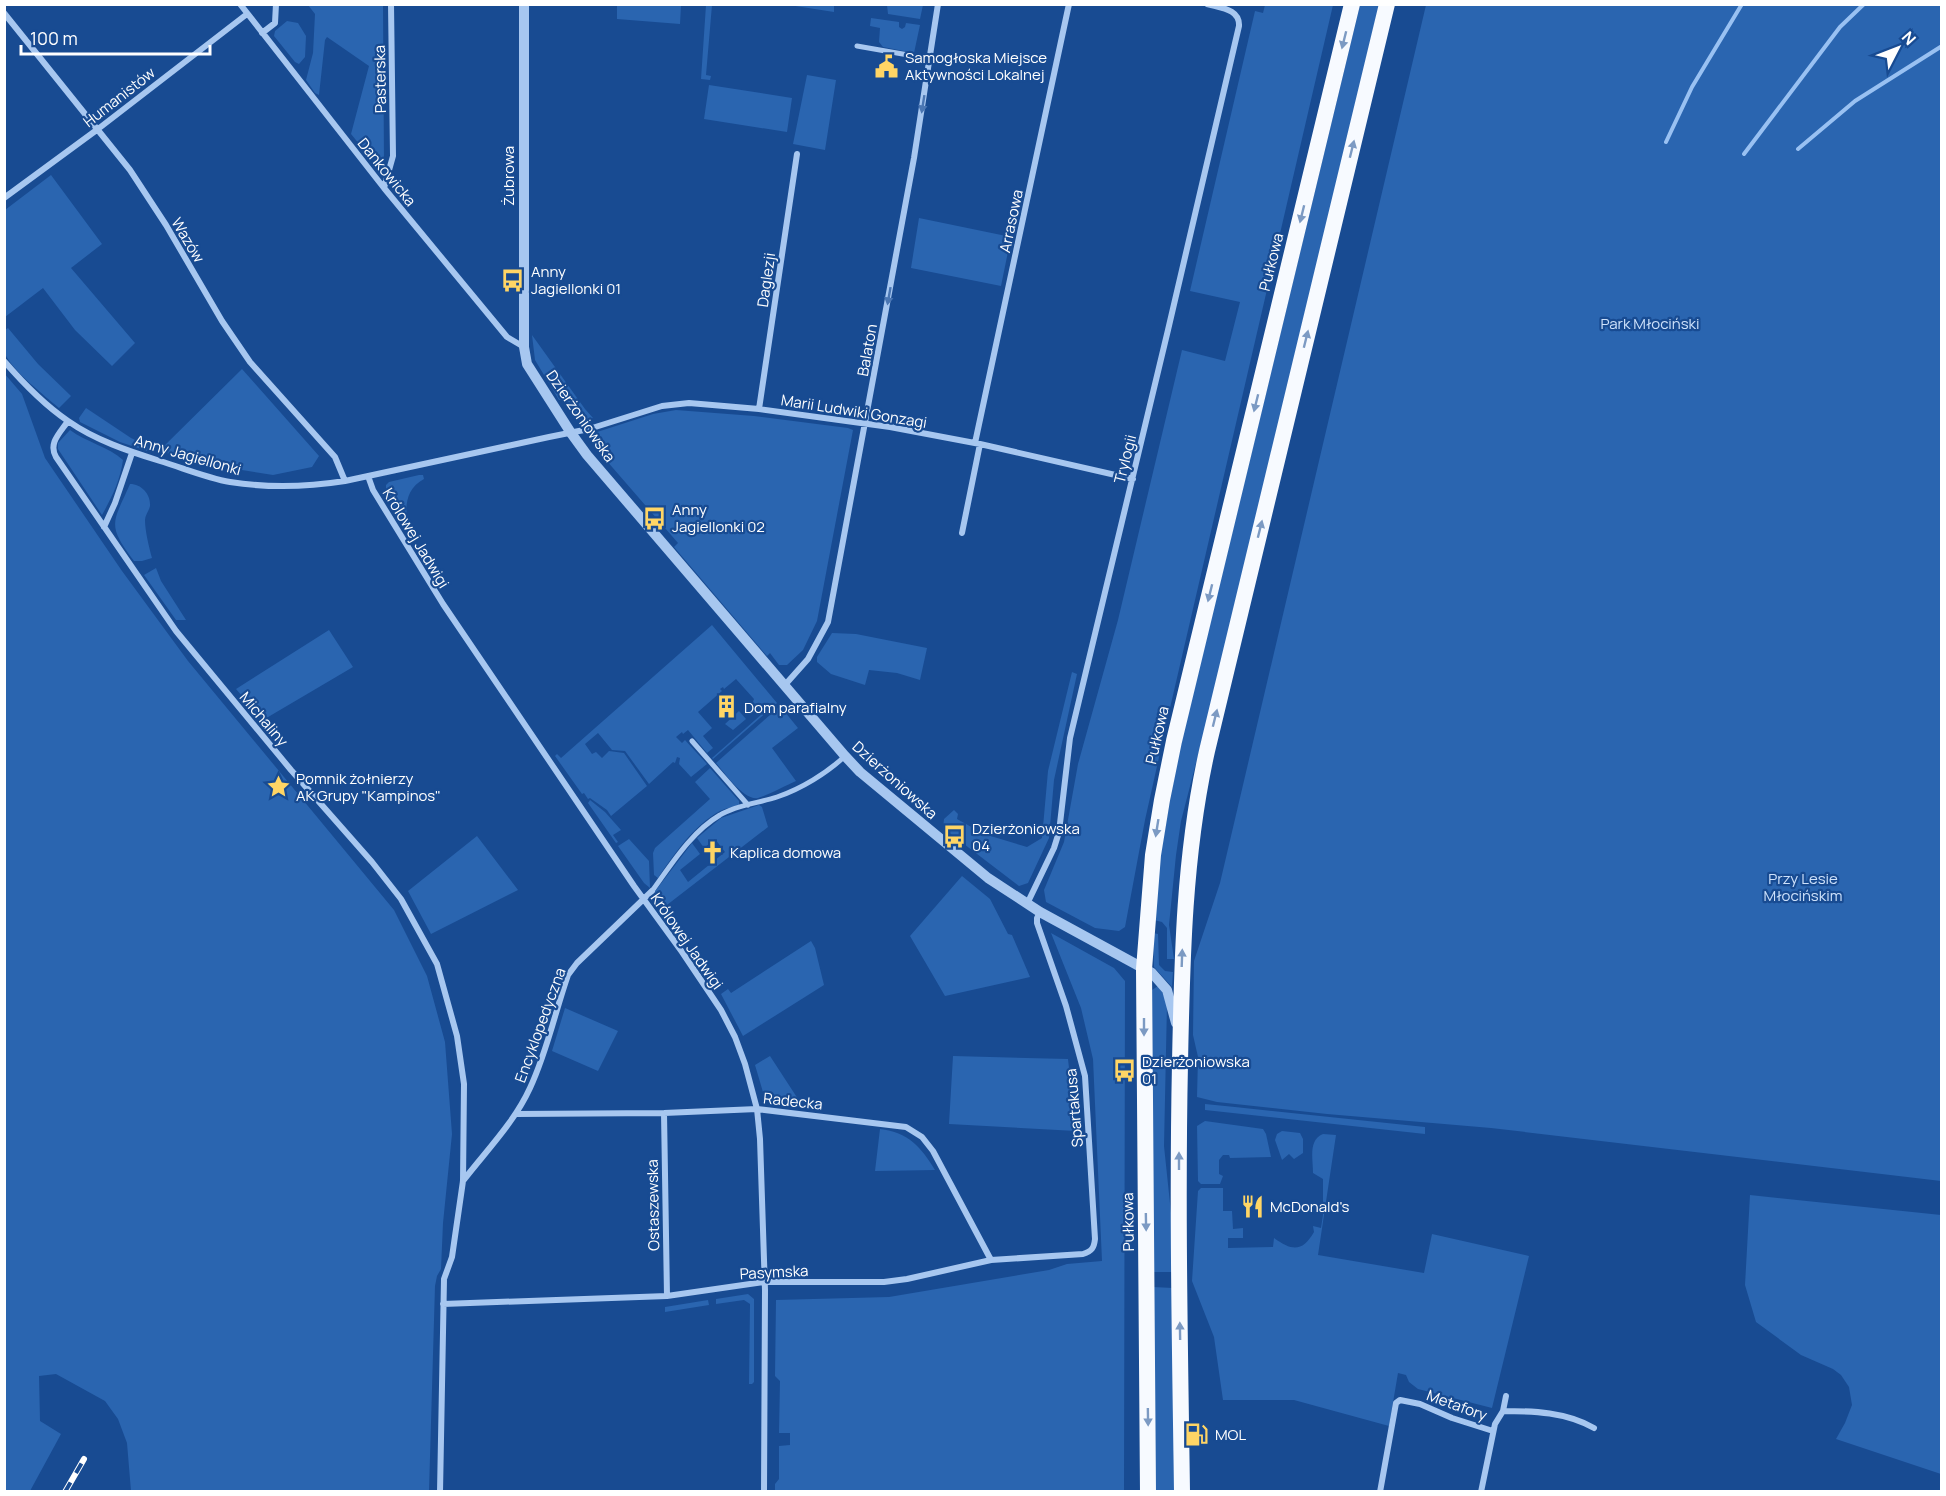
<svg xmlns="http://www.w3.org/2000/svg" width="1946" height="1496" font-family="Manrope,sans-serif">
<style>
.green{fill:#2a65b0}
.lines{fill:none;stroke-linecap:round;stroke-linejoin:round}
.stream{stroke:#99c1f2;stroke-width:4}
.pedestrian{stroke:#a7c7f0;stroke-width:5}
.minor{stroke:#a7c7f0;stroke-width:6}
.tertiary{stroke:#a7c7f0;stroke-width:10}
.trunk{stroke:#f7faff;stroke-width:16}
.rail-casing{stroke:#fff;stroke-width:6}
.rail{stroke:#184b92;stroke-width:4;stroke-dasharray:11;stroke-linecap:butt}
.oneway{fill:#7c9ac3}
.oneway2{fill:#4a76b3}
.labels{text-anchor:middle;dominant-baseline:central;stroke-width:4.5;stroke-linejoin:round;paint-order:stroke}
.poi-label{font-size:15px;fill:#fff;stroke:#184b92;text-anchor:start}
.street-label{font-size:15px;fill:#fff;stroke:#184b92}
.park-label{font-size:15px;fill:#cde1fb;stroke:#184b92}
</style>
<rect width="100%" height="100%" fill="#184b92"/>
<path class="green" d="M308,5h75l1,159 -2,3h-4l-27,-33 18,-68 -42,-29 -2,3 -6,55 -4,-2 -9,-13 7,-27 2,-39z
M617,5h64l-1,19 -63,-5z
M706,5h6l-6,70 5,1 -1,4 -9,-1z
M789,5h45v7z
M887,5h36l-3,14 -32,-5z
M1265,5h68l-163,703 -25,112 -20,107 -6,4 -24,-3 -49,-26 -2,-12 20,-48 14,-78 40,-144 64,-270 43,11 15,-59 -50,-11 65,-280 8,2z
M1360,5h19l-175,727 -23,89 -5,34 -7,70 5,34h-7v-31l-5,-6 -8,-2 5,-57 19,-107z
M1426,5h515v1176l-450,-53 -164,-14 -110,-12 -20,-5 1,-40 -5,-22 1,-74 26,-78z
M871,18l28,4v5l3,2 3,-2 1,-4 14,2 -6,28 -31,-6 -4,-5 1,-14 -10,-2z
M287,21l11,2 8,13 -1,21 -6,7 -4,-2 -21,-26 1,-5z
M807,75l29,5 -11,70 -32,-6z
M709,85l83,13 -5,34 -83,-13z
M51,175l51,69 -31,24 64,75 -23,23 -37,-36 -32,-42 -38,29v-107z
M919,218l92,19 -10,49 -90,-18z
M8,328l30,36 33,32 -12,12c-14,-12 -46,-37 -54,-54 -2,-6 -1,-17 0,-24z
M532,335l53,74 8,9 -10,3 -5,-1 -15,-21 -4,1 -24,-40z
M242,369l77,87 -7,11 -39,8 -56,-9 -58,-15z
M4,373l18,21 23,64 77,113 66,90 206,249 33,66 18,66 7,92 -9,89 -2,46 -4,7 -2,10 -6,205h-298l-4,-48 -9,-24 -13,-18 -49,-27 -17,2 1,45 21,13 -31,57h-25z
M86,408l45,30 19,9 -3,4 -27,-9 -40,-20 -1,-4z
M676,410l78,6 94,12 5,2 -36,191 -14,29 -16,15h-8l-9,-12 -3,3 -93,-109 4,-4 -85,-98 1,-12 59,-19z
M70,430c16,12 39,17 53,30 -3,21 -11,37 -21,55l-44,-66v-6z
M419,475h4l1,4c-17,9 -20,26 -16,44l-4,3 -18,-31v-10l3,-3z
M130,484c12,0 21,11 20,22 -1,5 -5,9 -5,14 0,11 4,27 7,38l-10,3h-8c-28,-37 -21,-38 -4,-77z
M156,568l5,13 25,39h-10l-32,-45z
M712,625l65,78 -64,56 -1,-1 51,-45 -10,-11 1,-3 -18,-20 -12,10 -1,-2 -3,2 2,2 -24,21 14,16 -9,8 10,12 -6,5 -19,-23 -5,4 -1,-2 -6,5 6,6 3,-3 22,24 -16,13 -12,-13 1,-6 -3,-1 -2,6 -2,-1 -24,22 -24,-33 -13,-1 -14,-17 -13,11 7,10 4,-2 6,6 7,-7 15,2 23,33 -36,30 -4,-6 -17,-12 -2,1 -4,-6 -2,1 -27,-38 2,-2 4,4z
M329,630l24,37 -90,53 -27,-31z
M832,633l24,1 71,14 -7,32 -23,-7 -28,-3 -4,15 -34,-11 -14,-12v-5z
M1072,672l5,2 -23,106 -5,58 -21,45 -9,3 -76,-58 1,-9 10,-9 4,4 -1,5 27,15 43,13 15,-9 6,-67z
M780,706l18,22 -26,20 24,33c-11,5 -28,14 -38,17 -14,3 -34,-26 -42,-35z
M739,711l7,8 -13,11 -8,-6z
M710,768l29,33v4c-6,2 -13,3 -19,6 -26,14 -46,43 -62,67l-4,-3 -1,-22 2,-5 55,-49 -15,-17z
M590,800l15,12 16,18 -8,5 5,7 -2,1 -28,-40z
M759,805l3,2 6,20 -105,81 -9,-14 2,-4 36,-47 8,11 -20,16 8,12 37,-30 -10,-13 -11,9 -7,-10 24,-20z
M477,836l41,54 -87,44 -23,-43z
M629,839l20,22 1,27 -6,-5 -26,-37z
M962,876l28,23 18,35 4,1 18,42 -85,19 -35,-60z
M1051,933l63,35 11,13 -1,510h-349v-7l4,-5v-33l11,-1v-12h-11l1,-52 -5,-5 1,-76 113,-3 160,-27 18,-6 35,-3 -9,-202 -12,-51z
M1153,933l5,1 1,31 6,6 8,1 -1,15 -18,-20z
M811,941l4,7 9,37 -81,51 -22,-42 7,-5 3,4z
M1158,986l3,3 6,15 -3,142 7,67 2,59h-20l-1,-282z
M565,1008l53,23 -20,40 -46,-20z
M770,1056l28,43 -3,3 -30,-3 -10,-34z
M953,1056l115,3 8,72 -127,-7z
M1205,1104l30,3 190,20v7l-220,-24z
M1205,1121l58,8 3,5 5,23 -41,1 -1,-3h-6l-4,5v14l4,2 -3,8h-19l-3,-3 -1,-55z
M880,1129c28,3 41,18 55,41l-60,1z
M1282,1131l18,2 3,6v14l-9,6 -5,-5 -7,6 -7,-20 2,-6z
M1323,1134l13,1 -18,120 106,18 8,-39 97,22 -37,152 -74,-19 -9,-7 -3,-7 -8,-2 -9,53 -95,-26h-71l-9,-63 -22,-56 6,-90 3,-3h22v23h9l1,18 10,-1v10h-15v10l45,-1 1,-9c19,14 29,13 40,-6l-1,-6 8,2 2,-13v-36l-10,-6c0,-14 -5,-33 10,-39z
M1750,1195l191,20v259l-105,-35 9,-16 7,-18 -3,-18 -8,-12 -8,-6 -32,-14 -45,-33 -11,-37z
M1153,1287l20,1 2,203h-20z
M748,1294l6,5v83l-2,2h-3l1,-80 -6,-4 -28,4v-5z
M708,1300l1,5 -44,7v-5z"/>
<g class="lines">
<path class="stream" d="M1666,142l26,-55 50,-83
M1798,149l57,-48 87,-55
M1744,154l96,-127 24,-23"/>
<path class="pedestrian" d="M857,46l57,10
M692,741l56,64
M652,891c19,-26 39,-59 68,-76 16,-10 39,-12 57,-18 24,-8 50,-24 68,-41"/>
<path class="minor" d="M240,4l144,184 123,149 17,10
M4,13l126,157 36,55 56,96 28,41 85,95 10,24
M262,33l13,-10 1,-19
M384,188l9,-32 -2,-152
M4,198l94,-69 149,-115
M4,361c19,22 39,43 64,60 27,19 60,30 92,40 23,7 47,17 70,21 38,6 77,5 115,-1l204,-44 40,-8 73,-23 27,-3 70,6 131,18 90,17 153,35
M759,409l38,-255
M68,421c-8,12 -20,22 -12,36l120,174 115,139 81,92 29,37 36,65 20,72 7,48 -1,97 -11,76 -8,22 -4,213
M975,443l94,-439
M368,476l5,14 70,114 191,282 48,66 39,58 14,27 10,27 12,45 3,30 5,151 -1,202
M104,527l11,-24 17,-50
M962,533l18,-89
M784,686l24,-27 20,-37 86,-464 24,-154
M1027,904l27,-56 5,-16 11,-94 98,-408 71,-304c1,-17 -18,-18 -32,-22
M664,1113l3,183
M516,1114l148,-1 93,-4 149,18 16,10 11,14 58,109
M463,1181c23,-30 51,-58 67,-93 17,-36 25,-76 38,-113l9,-12 75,-72
M443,1304l224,-8 97,-14h120l23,-3 84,-19 92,-6c9,-3 11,-6 12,-15l-10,-163 -19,-70 -29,-83v-5l3,-6
M1503,1411c31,0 63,1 91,17
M1380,1492l16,-89 4,-3 20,4 32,14 41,13
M1481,1492l14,-68 8,-13 3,-15"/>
<path class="tertiary" d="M524,4v343l3,17 44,69 16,22 258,301 15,16 128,106 52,34 112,61 15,17 9,33"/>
<path class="trunk" d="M1148,1492l-4,-523 9,-114 9,-55 12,-59 178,-737
M1182,1492c-2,-143 -5,-286 -2,-429 2,-105 4,-209 27,-312l180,-747"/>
<defs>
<path id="rail" d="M65,1492l19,-33"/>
</defs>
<use href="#rail" class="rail-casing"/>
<use href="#rail" class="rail"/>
</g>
<defs><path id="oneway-solid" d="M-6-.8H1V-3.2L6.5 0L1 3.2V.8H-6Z" transform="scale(1.5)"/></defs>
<g class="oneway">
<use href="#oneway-solid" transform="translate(1344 40) rotate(104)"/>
<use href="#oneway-solid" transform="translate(1352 149) rotate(-76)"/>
<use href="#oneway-solid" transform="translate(1302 214) rotate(104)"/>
<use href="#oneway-solid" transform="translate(1306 339) rotate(-76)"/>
<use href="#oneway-solid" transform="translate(1256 403) rotate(104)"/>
<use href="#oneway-solid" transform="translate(1260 529) rotate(-76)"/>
<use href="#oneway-solid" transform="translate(1210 593) rotate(104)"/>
<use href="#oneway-solid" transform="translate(1215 718) rotate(-76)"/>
<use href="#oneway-solid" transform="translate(1157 828) rotate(99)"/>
<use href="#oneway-solid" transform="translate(1182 958) rotate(-88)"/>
<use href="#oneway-solid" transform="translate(1144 1027) rotate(90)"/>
<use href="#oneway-solid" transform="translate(1179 1161) rotate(-90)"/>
<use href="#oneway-solid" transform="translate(1146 1222) rotate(89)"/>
<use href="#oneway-solid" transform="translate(1180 1331) rotate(-91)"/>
<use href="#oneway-solid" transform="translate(1148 1417) rotate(89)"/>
</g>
<g class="oneway2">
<use href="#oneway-solid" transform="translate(923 104) rotate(99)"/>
<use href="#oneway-solid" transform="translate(889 296) rotate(100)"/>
</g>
<defs>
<symbol id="civic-bare" viewBox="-9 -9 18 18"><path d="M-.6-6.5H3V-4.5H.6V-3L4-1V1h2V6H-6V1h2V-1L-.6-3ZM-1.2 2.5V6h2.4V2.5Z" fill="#ffd565" stroke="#184b92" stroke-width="2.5" paint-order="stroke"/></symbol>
<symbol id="bus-bare" viewBox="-9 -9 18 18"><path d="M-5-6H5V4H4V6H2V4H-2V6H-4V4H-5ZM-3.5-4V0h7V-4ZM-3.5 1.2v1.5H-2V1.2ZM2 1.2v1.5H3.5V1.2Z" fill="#ffd565" stroke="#184b92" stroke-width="2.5" paint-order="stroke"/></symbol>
<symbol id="building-bare" viewBox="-9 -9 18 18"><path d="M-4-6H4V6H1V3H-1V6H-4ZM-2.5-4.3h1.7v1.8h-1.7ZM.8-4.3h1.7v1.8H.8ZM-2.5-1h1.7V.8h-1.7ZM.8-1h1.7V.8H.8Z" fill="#ffd565" stroke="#184b92" stroke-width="2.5" paint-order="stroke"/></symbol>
<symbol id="sight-bare" viewBox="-9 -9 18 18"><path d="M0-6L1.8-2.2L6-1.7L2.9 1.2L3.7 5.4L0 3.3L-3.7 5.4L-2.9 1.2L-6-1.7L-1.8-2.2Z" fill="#ffd565" stroke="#184b92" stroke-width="2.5" paint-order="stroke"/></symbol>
<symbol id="church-bare" viewBox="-9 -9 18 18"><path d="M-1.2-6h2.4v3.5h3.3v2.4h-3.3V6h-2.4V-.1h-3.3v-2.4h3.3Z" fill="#ffd565" stroke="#184b92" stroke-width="2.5" paint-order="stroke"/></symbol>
<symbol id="restaurant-bare" viewBox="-9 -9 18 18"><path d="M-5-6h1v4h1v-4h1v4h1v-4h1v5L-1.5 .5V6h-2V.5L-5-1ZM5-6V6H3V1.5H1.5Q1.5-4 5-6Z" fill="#ffd565" stroke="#184b92" stroke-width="2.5" paint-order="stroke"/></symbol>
<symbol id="fuel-bare" viewBox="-9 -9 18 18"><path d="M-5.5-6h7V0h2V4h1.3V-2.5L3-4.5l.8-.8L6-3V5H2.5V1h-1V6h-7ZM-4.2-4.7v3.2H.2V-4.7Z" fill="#ffd565" stroke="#184b92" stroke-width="2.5" paint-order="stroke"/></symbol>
</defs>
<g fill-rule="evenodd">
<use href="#civic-bare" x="870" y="50" width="33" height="33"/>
<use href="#bus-bare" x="496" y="264" width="33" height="33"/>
<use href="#bus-bare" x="638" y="502" width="33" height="33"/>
<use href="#building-bare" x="710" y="690" width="33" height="33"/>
<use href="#sight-bare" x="262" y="770" width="33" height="33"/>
<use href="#bus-bare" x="938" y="820" width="33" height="33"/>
<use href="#church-bare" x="696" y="836" width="33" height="33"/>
<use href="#bus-bare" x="1108" y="1054" width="33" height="33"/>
<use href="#restaurant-bare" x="1236" y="1190" width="33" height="33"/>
<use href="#fuel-bare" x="1180" y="1418" width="33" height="33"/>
</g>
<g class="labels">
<g class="poi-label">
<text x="905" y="57">Samogłoska Miejsce<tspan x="905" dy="17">Aktywności Lokalnej</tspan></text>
<text x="531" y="271">Anny<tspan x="531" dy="17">Jagiellonki 01</tspan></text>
<text x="672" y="509">Anny<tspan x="672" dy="17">Jagiellonki 02</tspan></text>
<text x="744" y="707">Dom parafialny</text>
<text x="296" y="778">Pomnik żołnierzy<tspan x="296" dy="17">AK Grupy "Kampinos"</tspan></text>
<text x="972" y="828">Dzierżoniowska<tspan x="972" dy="17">04</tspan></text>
<text x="730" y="852">Kaplica domowa</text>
<text x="1142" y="1061">Dzierżoniowska<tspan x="1142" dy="17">01</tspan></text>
<text x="1270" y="1206">McDonald's</text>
<text x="1215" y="1434">MOL</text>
</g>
<g class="street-label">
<text transform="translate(380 79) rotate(-91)">Pasterska</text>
<text transform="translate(119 97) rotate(-38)">Humanistów</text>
<text transform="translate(387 172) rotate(51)">Dankowicka</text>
<text transform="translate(508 176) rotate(-90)">Żubrowa</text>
<text transform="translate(1011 221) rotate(-78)">Arrasowa</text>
<text transform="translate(188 240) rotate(59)">Wazów</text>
<text transform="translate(1271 262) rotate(-76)">Pułkowa</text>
<text transform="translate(766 280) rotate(-82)">Daglezji</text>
<text transform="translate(867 350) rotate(-80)">Balaton</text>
<text transform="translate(854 411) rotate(9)">Marii Ludwiki Gonzagi</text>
<text transform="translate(581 416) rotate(55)">Dzierżoniowska</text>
<text transform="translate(188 455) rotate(16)">Anny Jagiellonki</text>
<text transform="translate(1125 459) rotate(-76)">Trylogii</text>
<text transform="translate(416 538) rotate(59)">Królowej Jadwigi</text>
<text transform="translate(264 719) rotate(50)">Michaliny</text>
<text transform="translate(1157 735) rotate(-77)">Pułkowa</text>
<text transform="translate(895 780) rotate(42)">Dzierżoniowska</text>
<text transform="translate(687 941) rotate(55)">Królowej Jadwigi</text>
<text transform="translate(540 1025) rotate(-70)">Encyklopedyczna</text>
<text transform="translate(793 1101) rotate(6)">Radecka</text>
<text transform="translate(1074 1108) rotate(-95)">Spartakusa</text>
<text transform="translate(653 1205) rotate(-91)">Ostaszewska</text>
<text transform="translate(1128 1222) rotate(-91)">Pułkowa</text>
<text transform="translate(774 1272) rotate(-3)">Pasymska</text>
<text transform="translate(1457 1405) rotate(20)">Metafory</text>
</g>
<g class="park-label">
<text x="1650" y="323">Park Młociński</text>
<text x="1803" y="878">Przy Lesie<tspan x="1803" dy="17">Młocińskim</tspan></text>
</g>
</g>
<rect width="1946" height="1496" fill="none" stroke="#ffffff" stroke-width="12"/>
<g transform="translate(1898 48) rotate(48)" stroke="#184b92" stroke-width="4.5" paint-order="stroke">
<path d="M0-4.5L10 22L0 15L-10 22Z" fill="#ffffff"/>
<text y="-9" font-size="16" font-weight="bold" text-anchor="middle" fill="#ffffff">N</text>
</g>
<path d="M21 45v9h189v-9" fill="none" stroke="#ffffff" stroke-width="3"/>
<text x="30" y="45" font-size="18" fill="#ffffff" stroke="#184b92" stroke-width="4.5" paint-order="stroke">100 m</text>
</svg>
